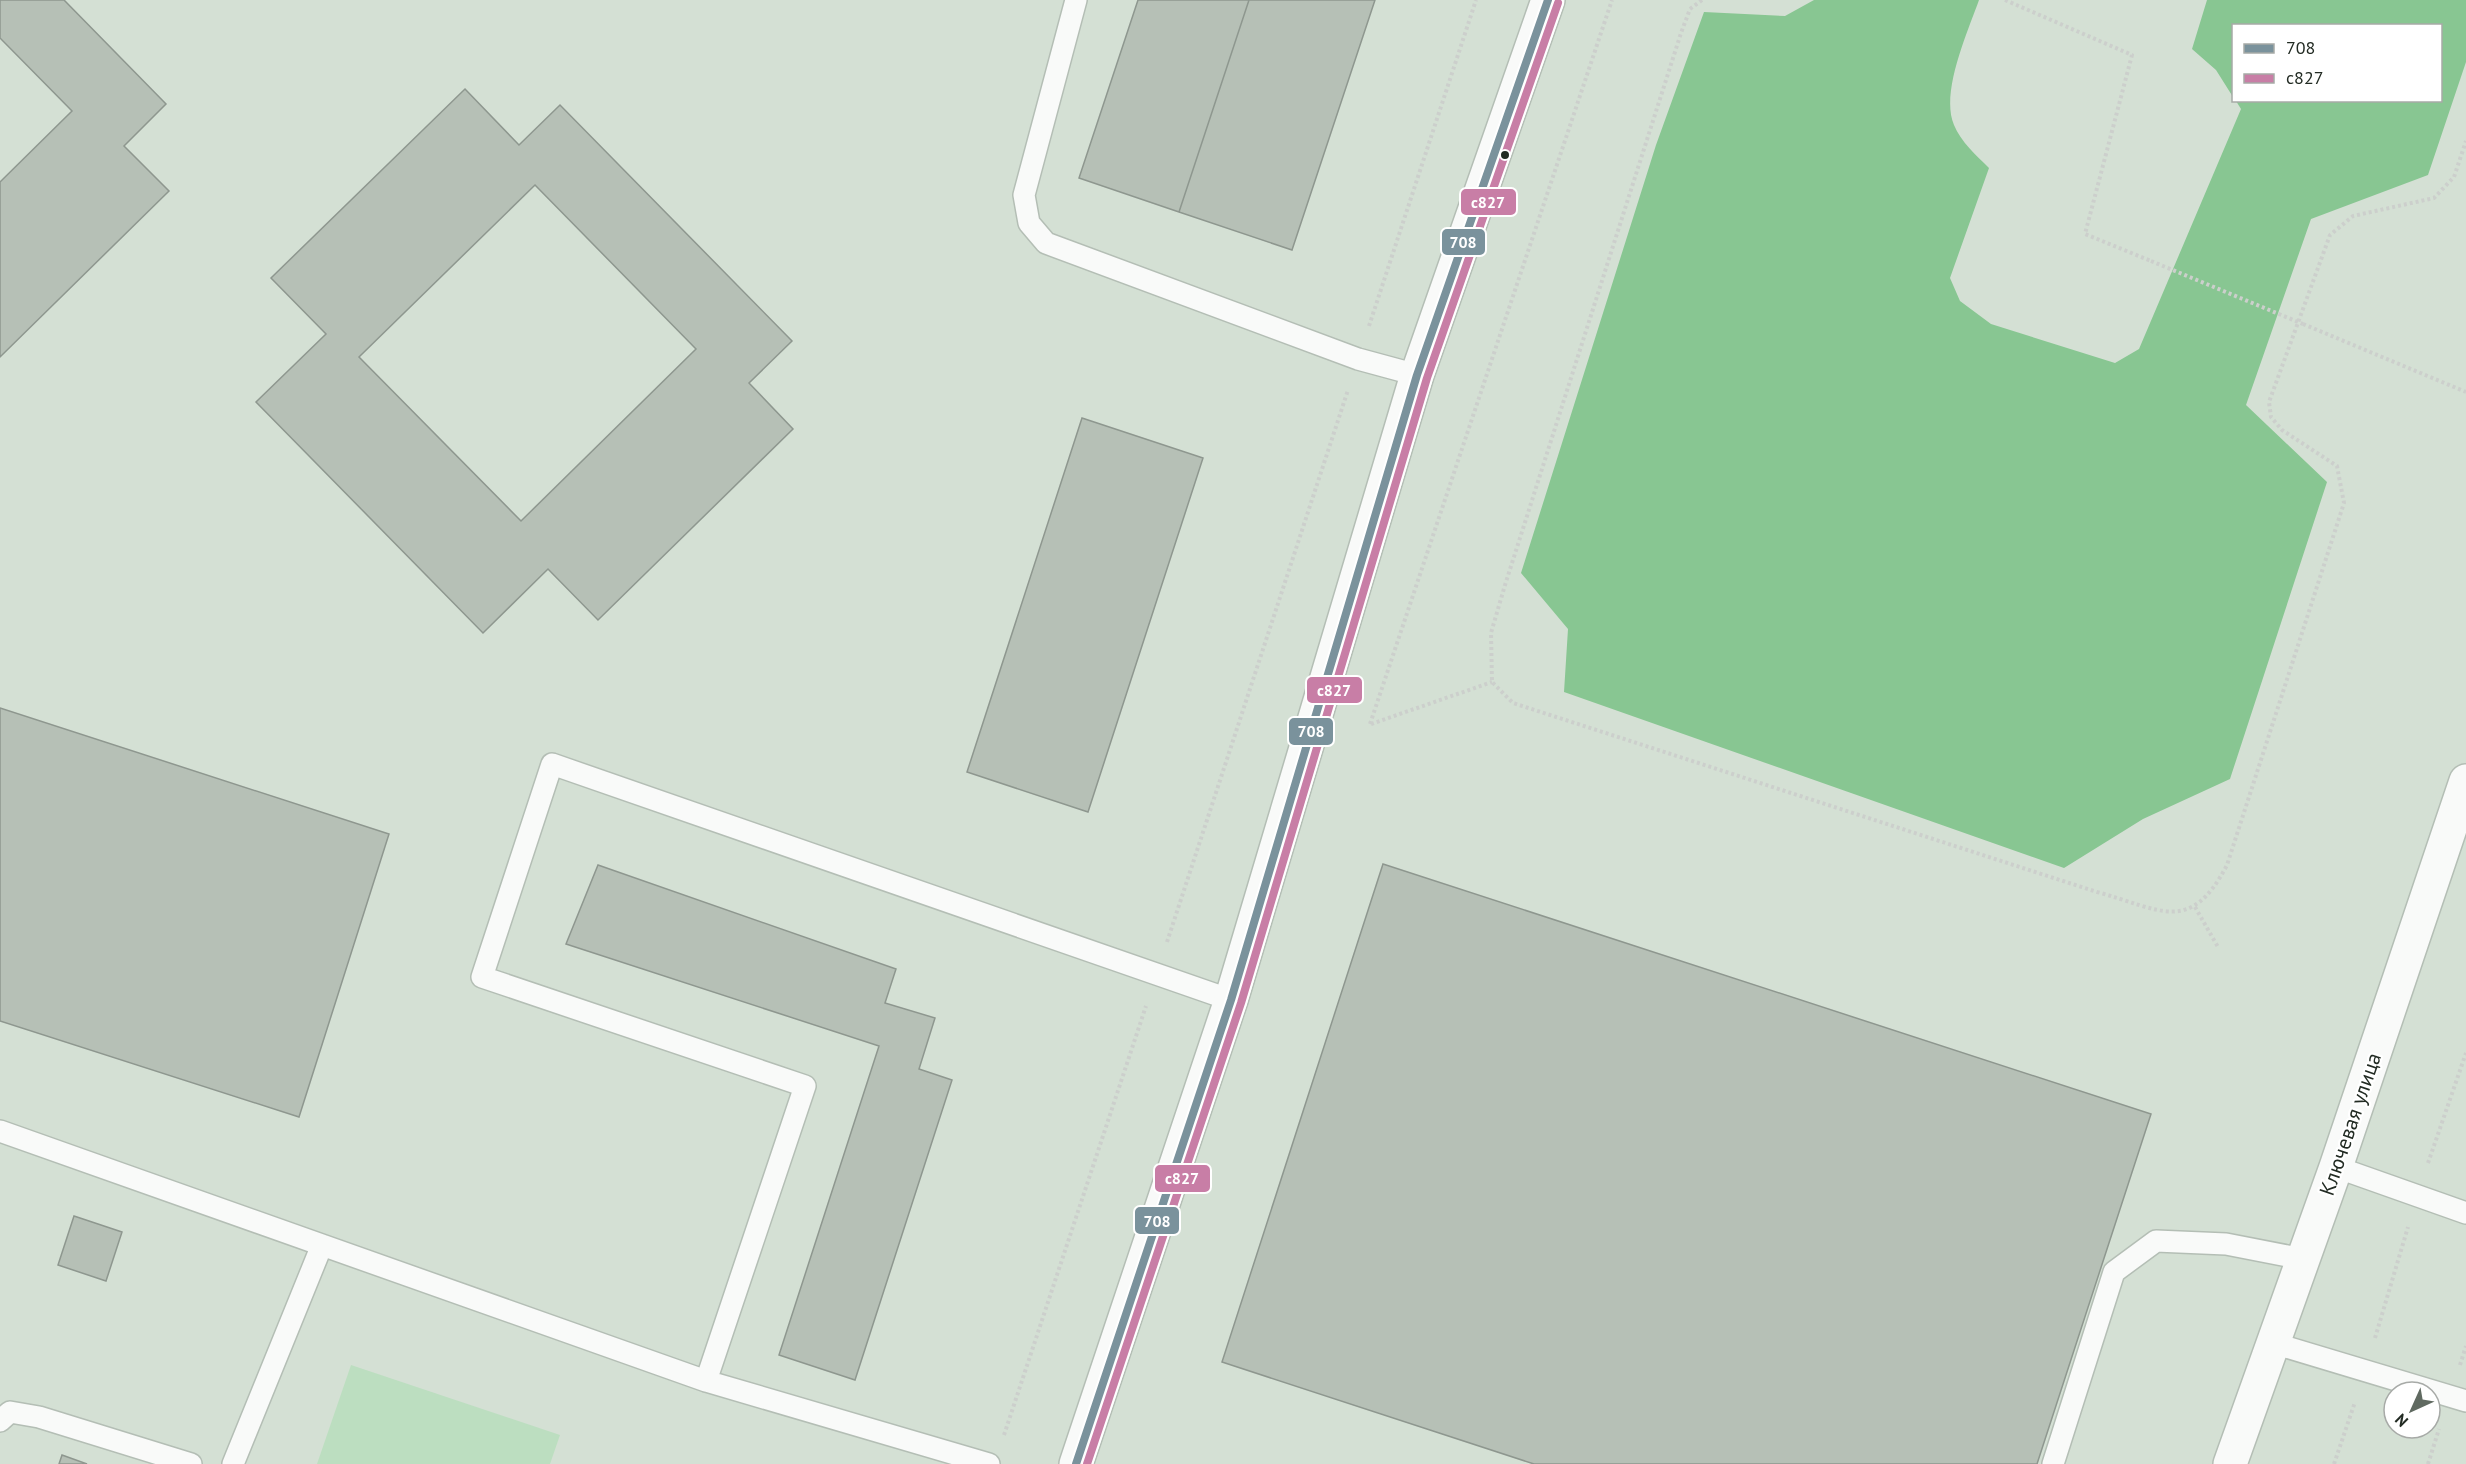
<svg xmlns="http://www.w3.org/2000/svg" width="2466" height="1464" font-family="'PT Sans',sans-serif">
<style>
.green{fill:#bcdec0}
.water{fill:#88c692}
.building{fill:#b6c0b6;stroke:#8e978f;stroke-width:1.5;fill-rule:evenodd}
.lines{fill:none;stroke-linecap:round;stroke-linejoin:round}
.service-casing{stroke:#b4beb5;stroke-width:24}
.minor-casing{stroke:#b4beb5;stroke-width:36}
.path{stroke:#cccfcc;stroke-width:4;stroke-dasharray:3 3;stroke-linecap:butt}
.service{stroke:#f9faf9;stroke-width:21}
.minor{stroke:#f9faf9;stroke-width:33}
.path-bridge{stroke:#cccfcc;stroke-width:4;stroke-dasharray:3 3;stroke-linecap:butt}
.bus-1-casing{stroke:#fff;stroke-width:12}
.bus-2-casing{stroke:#fff;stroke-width:12}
.bus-1{stroke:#7a929c;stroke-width:8}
.bus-2{stroke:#c87ea6;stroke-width:8}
.bus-dot{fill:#222b23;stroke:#fff;stroke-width:2}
.labels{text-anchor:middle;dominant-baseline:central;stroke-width:4.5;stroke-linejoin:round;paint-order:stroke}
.street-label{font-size:21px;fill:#222b23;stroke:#fff}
.line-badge{stroke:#fff;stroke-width:2}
.badge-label{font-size:16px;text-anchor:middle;font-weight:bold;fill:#fff}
</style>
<rect width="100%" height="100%" fill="#d4e0d4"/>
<path class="green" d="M351,1365l209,70 -10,29h-233z"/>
<path class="water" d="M1814,0h165c-11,31 -39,93 -25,125 7,17 22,30 35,43l-39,110 10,23 31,23 124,39 24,-14 102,-240 -5,-8 204,-1v-74h-206l-1,71 -17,-27 -24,-21 15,-49h259v62l-38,113 -117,44 -65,186 81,77 -97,297 -87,40 -79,49 -500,-176 4,-63 -47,-56 135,-428 48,-133 81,4z"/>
<path class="building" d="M0,0h64l102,104 -42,42 45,45 -169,166v-175l72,-71 -72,-73z
M1138,0h111l-70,212 -100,-34z
M1249,0h126l-83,250 -113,-38z
M465,89l54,56 41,-40 232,236 -43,42 44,46 -195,191 -50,-51 -65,64 -227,-231 70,-68 -55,-56zM535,185l161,164 -175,172 -162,-164z
M1082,418l121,40 -115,354 -121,-40z
M0,708l389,126 -90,283 -299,-96z
M1383,864l768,250 -114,350h-503l-312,-102z
M598,865l298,104 -11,34 50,15 -16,51 33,11 -97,300 -76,-25 100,-309 -313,-102z
M74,1216l48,16 -16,49 -48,-16z
M62,1455l25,9h-28z"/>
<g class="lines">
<defs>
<path id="service" d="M1076,0l-52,195 5,28 17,20 312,116 59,16
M0,1131l706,250 283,83
M2336,1167l130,46
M2273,1343l193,58
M706,1381l99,-295 -323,-109 70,-213 679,236
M0,1421l10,-9 29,5 152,47
M233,1464l89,-219
M2053,1464l61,-192 42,-31 70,3 77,15"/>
<path id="minor" d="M1076,1464l155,-464 186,-625 131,-375
M2230,1464l106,-297 130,-386"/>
</defs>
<use href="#service" class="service-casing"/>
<use href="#minor" class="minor-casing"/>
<path class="path" d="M1702,0l-12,9 -9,24 -176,552 -14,48 1,49 21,21 584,189c63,17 93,44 130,-27l117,-362 -7,-37 -55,-36 -11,-13 -2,-15 61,-167 23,-19 81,-18 20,-21 12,-36
M2005,0l127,55 -47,179 66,27
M2303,324l163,68
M1369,326l107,-326
M1370,724l242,-724
M1371,724l121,-42
M2195,907l23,40
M1167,942l181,-552
M2428,1163l38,-110
M2375,1338l33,-111
M2460,1365l6,-19
M1004,1435l142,-429
M2334,1464l21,-62
M2428,1464l11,-35"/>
<use href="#service" class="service"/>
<use href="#minor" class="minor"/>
<path class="path-bridge" d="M2151,261l152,63"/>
<defs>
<path id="bus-1" d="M1076,1464l155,-464 186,-625 131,-375"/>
<path id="bus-2" d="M1087,1464l154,-461 186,-625 131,-375"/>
</defs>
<use href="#bus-1" class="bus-1-casing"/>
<use href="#bus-2" class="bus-2-casing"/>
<use href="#bus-1" class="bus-1"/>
<use href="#bus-2" class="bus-2"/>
</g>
<circle class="bus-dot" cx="1505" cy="155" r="5"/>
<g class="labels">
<g class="street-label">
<text transform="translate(2350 1124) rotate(-71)">Ключевая улица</text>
</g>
</g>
<g class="line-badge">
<rect x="1460" y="188" width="57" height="28" rx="6" fill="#c87ea6"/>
<rect x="1441" y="228" width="45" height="28" rx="6" fill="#7a929c"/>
<rect x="1306" y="676" width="57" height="28" rx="6" fill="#c87ea6"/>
<rect x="1288" y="717" width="46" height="29" rx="6" fill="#7a929c"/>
<rect x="1154" y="1164" width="57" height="29" rx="6" fill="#c87ea6"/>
<rect x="1134" y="1206" width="46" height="29" rx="6" fill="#7a929c"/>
</g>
<g class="badge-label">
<text x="1488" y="208">с827</text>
<text x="1463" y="248">708</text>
<text x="1334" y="696">с827</text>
<text x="1311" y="737">708</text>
<text x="1182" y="1184">с827</text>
<text x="1157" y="1227">708</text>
</g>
<rect x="2232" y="24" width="210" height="78" fill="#ffffff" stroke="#a7aaa7" stroke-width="1.5"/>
<rect x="2244" y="44" width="30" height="9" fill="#7a929c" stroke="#a7aaa7" stroke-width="1.5"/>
<text x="2286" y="54" font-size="18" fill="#222b23">708</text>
<rect x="2244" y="74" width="30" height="9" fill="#c87ea6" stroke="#a7aaa7" stroke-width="1.5"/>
<text x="2286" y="84" font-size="18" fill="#222b23">с827</text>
<g transform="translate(2412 1410) rotate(225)"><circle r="28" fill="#ffffff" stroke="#a7aaa7" stroke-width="1.5"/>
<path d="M0-4.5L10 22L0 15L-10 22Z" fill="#606a61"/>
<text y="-9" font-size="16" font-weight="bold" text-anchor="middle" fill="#222b23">N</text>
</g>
</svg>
